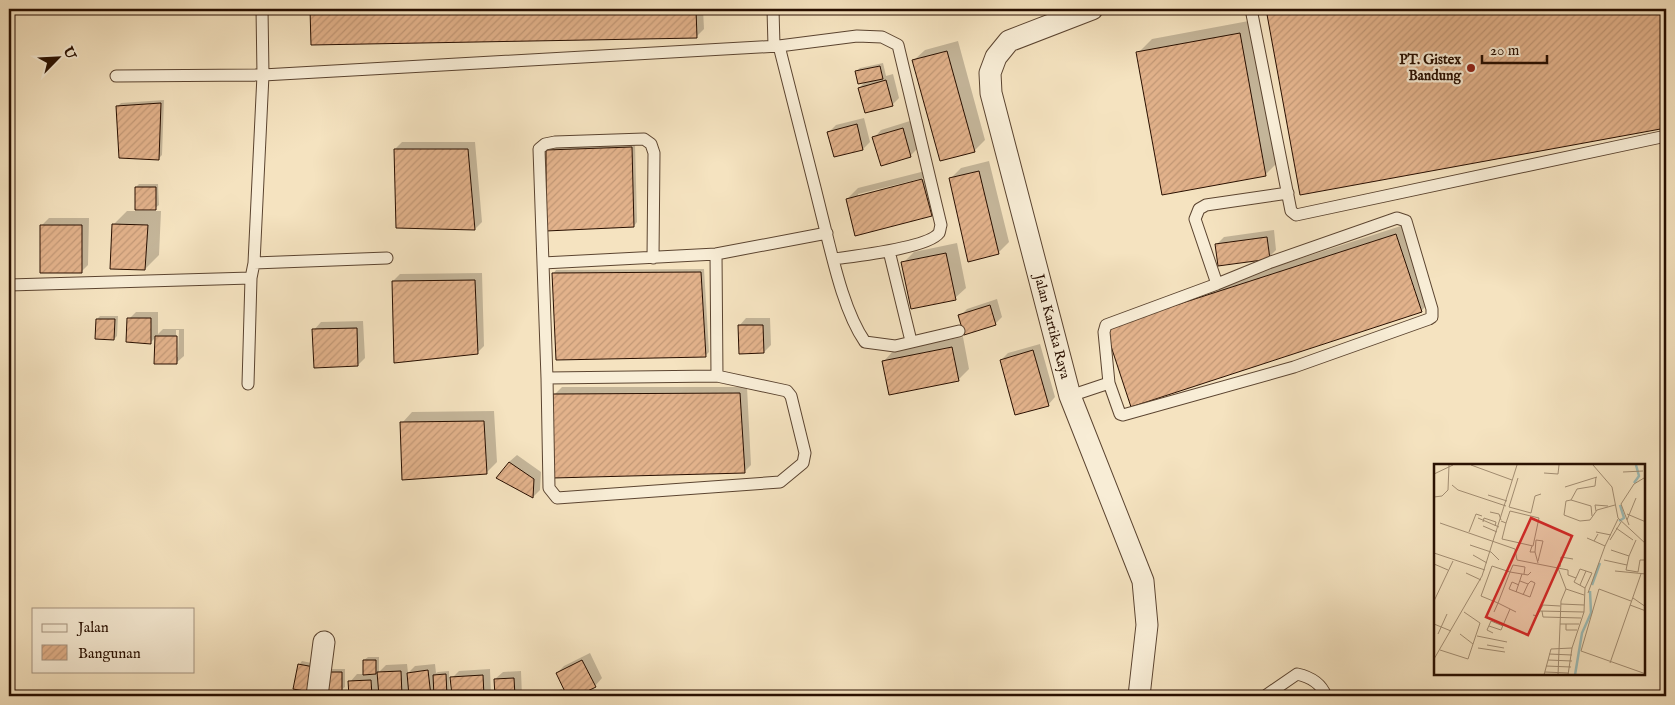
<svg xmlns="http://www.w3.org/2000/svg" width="1675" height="705" font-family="'IM FELL English',serif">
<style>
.shadow{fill:#0003;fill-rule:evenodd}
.building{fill:url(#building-hatch);stroke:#280f00}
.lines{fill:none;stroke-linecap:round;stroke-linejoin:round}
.service-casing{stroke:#5b4430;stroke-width:13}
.minor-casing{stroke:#5b4430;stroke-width:23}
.service{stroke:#f8edd6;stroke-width:11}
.minor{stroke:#f8edd6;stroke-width:21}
.poi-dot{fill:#8f2418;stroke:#f8edd6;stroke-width:2}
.labels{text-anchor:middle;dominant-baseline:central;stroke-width:4.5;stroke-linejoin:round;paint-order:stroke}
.poi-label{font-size:14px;font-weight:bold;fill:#280f00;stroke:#f8edd6;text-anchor:end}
.street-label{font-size:14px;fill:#280f00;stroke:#f8edd6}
.inset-river{fill:none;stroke:#9dbdb8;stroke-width:2.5}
.inset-road{fill:none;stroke:#a38e73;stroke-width:1}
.view{fill:#d62828;fill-opacity:0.15;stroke:#d62828;stroke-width:2.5}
.inset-edge{fill:none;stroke:#280f00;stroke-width:2.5}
</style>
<defs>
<pattern id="building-hatch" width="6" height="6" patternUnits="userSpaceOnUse" patternTransform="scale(1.25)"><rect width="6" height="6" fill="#e2b28b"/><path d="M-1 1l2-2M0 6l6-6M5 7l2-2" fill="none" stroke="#c29876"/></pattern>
</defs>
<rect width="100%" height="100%" fill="#f5e3c0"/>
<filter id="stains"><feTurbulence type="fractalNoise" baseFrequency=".004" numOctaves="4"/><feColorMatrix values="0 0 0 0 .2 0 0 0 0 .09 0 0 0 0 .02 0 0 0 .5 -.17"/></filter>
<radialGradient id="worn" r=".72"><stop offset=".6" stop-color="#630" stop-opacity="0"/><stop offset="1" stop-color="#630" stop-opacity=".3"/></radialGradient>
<path class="shadow" d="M312,9h391l1,20 -8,8 -383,7z
M1267,9h399v117l-365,67z
M1254,20l25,141 -14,14 -127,-122 14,-14z
M958,41l27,99 -11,11 -60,-91 11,-10z
M883,63l3,13 7,-2 6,24 -7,7 -33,-17 7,-7 -10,-10 4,-3z
M164,100l-2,55 -3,3 -41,-52 3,-3z
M864,118l6,24 -7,7 -28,7 -6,-24 7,-7z
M910,121l8,27 -7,7 -29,9 -8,-26 7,-8z
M402,142h73l7,80 -7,7 -80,-80z
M635,144l2,78 -3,4 -87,-75 4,-3z
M989,161l20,81 -11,11 -48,-74 11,-11z
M933,169l9,36 -10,10 -85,-16 11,-11zM928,177l1,2 -71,18v-3z
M139,184h19l1,21 -4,3 -19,-21z
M127,211h34l-2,44 -14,14 -32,-44z
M49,218h40l-1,47 -7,7 -39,-47z
M1407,224l25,76 -11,11 -304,7z
M1274,230l2,20 -7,7 -52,-13 7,-7z
M957,243l9,45 -11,10 -52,-35 11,-11z
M704,269l5,83 -3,3 -153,-81 3,-4z
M482,273l2,73 -7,7 -84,-72 7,-7z
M997,299l5,18 -7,7 -35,-8 7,-7z
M136,312h22v22l5,-5h21v27l-8,7 -20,-26 -5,5 -22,-23zM176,330h3l-1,27h-2z
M100,316h18l-1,20 -3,3 -17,-20z
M746,318h24l1,27 -7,7 -25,-26z
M363,321l2,37 -7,7 -44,-35 7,-8z
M963,337l6,32 -11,11 -74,-19 10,-11z
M1040,344l15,53 -7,8 -47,-45 7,-7z
M562,387h185l4,78 -7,7 -189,-78z
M494,411l3,51 -11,11 -84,-50 10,-11z
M517,455l24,17 -1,18 -7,7 -24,-35z
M590,653l12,25 -7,8 -21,10h-5l-12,-23 7,-7z
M368,657h11v15l7,-7 21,-1 1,9 7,-7 20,-2 1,9 2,-1 11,-1 1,24 -15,1v-6l-5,5 -20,1v-6l-7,6h-23v-2l-2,2h-28v-14l7,-8h7v-14z
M302,661l14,3 -14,26 8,6h-17l7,-7 -1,-24z
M330,669h15v18l-4,3h-14z
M490,669l1,27h-38l-1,-18 7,-7z
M521,671l1,25h-26l-1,-17 8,-7z
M562,689l3,7h-21z"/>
<path class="building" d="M310,9h386l1,29 -386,7z
M1266,9h400v119l-366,67z
M1240,33l26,143 -104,19 -26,-143z
M947,51l28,101 -35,9 -28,-101z
M880,66l3,13 -25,5 -3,-13z
M886,80l7,26 -28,7 -7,-25z
M161,103l-2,57 -40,-2 -3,-52z
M857,124l6,26 -29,7 -7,-25z
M903,128l8,29 -30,9 -9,-29z
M632,147l2,80 -88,4v-81z
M394,149h74l7,81 -79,-2z
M979,171l20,83 -31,8 -19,-84z
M922,179l10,37 -77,20 -9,-37z
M135,187h21v23h-21z
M112,224l36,1 -3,45 -35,-1z
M40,225h42v48h-42z
M1396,234l26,78 -291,95 -26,-79z
M1267,237l3,22 -52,7 -3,-22z
M946,253l10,47 -45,9 -10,-47z
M701,272l5,85 -150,3 -4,-87z
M475,280l3,74 -84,9 -2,-82z
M990,305l6,20 -32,10 -6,-20z
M127,318h24v26l-25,-2z
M96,319h19l-1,21 -19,-1z
M738,325h25l1,28 -25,1z
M357,328l1,38 -44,2 -2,-39z
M155,336h22v28h-23z
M952,347l7,34 -70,14 -7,-34z
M1033,350l16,56 -34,9 -15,-55z
M740,393l5,80 -192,5v-84z
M484,421l3,53 -85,6 -2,-58z
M509,462l25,17 -1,19 -37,-20z
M363,660h13v14l-13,1z
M582,660l14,27 -19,9h-10l-11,-23z
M298,664l16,3 -4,25 -17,-3z
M428,670l3,26h-22l-2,-23z
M401,671l1,25h-23l-2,-24z
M326,672h16v19h-16z
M446,674l1,22h-13l-1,-21z
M483,675l1,21h-32l-2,-19z
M514,678l1,18h-20l-1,-17z
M371,680l1,16h-23l-1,-15z"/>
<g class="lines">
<defs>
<path id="service" d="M262,9l1,66 516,-29c14,56 29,113 43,170 10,39 21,94 43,126l30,4 64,-15
M773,9l1,37
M1251,9l40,202 5,4 370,-79
M779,46l78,-10 25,1 16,8 43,180c-1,3 -1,6 -2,8 -11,15 -85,23 -105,26
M116,76l147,-1 -9,188 -3,15 -3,106
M889,251l22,90
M653,258l1,-105 -3,-9 -7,-5 -89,3 -10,2 -6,5 8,229 2,110 8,10 223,-16 23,-19 2,-10 -14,-57 -4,-5 -70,-15
M254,263l133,-5
M543,263l173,-9 111,-21
M9,285l242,-7
M547,378l170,-2 -1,-122
M1109,383l11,31 3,1 171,-48 135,-48 3,-2v-8l-26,-88 -9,-3 -126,44 -54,22
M1070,396l39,-13 -5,-51 2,-7 111,-41 -22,-65 4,-10 7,-4 82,-12
M1265,696l32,-22c14,3 24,9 29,22"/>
<g id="minor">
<path id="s1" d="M1092,9l-83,32 -13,16 -6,16 1,20 79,303 73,185 4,44 -8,71"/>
<path d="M317,696l7,-54"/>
</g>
</defs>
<use href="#service" class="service-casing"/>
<use href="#minor" class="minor-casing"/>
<use href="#service" class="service"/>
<use href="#minor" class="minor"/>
</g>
<circle class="poi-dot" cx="1471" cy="68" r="5"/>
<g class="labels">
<g class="poi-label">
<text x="1461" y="60">PT. Gistex<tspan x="1461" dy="16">Bandung</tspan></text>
</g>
<g class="street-label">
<text stroke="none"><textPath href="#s1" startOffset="388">Jalan Kartika Raya</textPath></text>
</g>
</g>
<g transform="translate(1434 464)">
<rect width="211" height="211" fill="#f5e3c0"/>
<path class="inset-river" d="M200,19l5,-7 -3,-11M185,57l5,-3 -4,-13M158,121l8,-22M141,211l7,-42 9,-20 -1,-22"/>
<path class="inset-road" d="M37,1l41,15M159,1l19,22 6,31 28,26M189,8l20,-1M110,9l14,1 1,-9M0,10l19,-9M162,13l-1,9 -18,3 -6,11 -5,1 -2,14 16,6 10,-1 7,-10 18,-5M84,14l-9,29 22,6 4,-17 6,-2M18,21l6,5 48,16M131,23l32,-10M54,31l19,6M0,33l8,-1 6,-6 1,-25M137,36l20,6 1,10M162,47l-1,-6 13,1M56,48l9,2 2,6M193,50l19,8M44,54l21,9M193,56l9,-22M67,57l5,2 4,-12 29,7 -6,28 -31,-7 4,-16M49,58l1,-4 12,4 -1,4M6,59l75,26 2,11 41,8 8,21 -5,12 -3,74M195,61l-8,-21 13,-20 10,-6M49,62l14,6M182,64l17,12M35,68l7,-18 6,2M162,68l15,3M153,74l7,3 4,-7M176,76l11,-18M160,77l11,5 13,-27M36,81l21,7 8,8M98,82l-2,6h5l3,11M177,86l18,6 -3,14 12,2 2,-12h6M101,88l1,-12 7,1 -5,20M0,89l51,17M39,91l14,8M195,92l7,-16M170,96l23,5M0,100l14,6M126,103l1,-10 12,2M124,104l10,2v5l8,3 -2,4 11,6 -1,24 -12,36 -4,27M181,107l31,3M76,108l-12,31 -17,-7 11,-30 18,6 18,3 3,-3M76,108l3,-7 12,2 -1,7M32,109l15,7M142,114l4,-9 12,4 -7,15M86,117l8,3 -5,11M85,121l-7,-3 -3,7 21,8 5,-14 -4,-2 -3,3M146,121l6,-14M132,125l18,6M82,128l6,-18M154,129l17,-47M199,134l13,9M0,137l19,-40M197,137l-32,-12 -18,62 65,23M127,140l23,1M196,141l16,6M105,147l45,1M108,147l1,6 38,1M60,148l4,-9 18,9M99,151l4,1 6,-11 17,1M0,160l17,7M126,160h19M132,160v6h11M55,162l12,4 9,-21M59,169l-6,-3 4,-9 12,5M4,170l9,-20M26,170l13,10M43,172l30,6M53,181l17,3M44,184l27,4M6,186l28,9 12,-36 -16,-11M115,190l23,1M0,195l48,-83 35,-111M114,196l24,1M176,199l31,-89M112,202l25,1M111,208l23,1M110,211l7,-26 21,-1"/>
<path class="view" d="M97,54l41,18 -44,99 -42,-18z"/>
<rect width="211" height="211" class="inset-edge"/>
</g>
<rect width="1675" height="705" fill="none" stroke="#f5e3c0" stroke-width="30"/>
<rect x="10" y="10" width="1655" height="685" fill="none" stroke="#280f00" stroke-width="2.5"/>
<rect x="15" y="15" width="1645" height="675" fill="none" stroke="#280f00"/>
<rect x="32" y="608" width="162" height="65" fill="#f8edd6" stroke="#a59480"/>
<rect x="42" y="624" width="25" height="8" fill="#f8edd6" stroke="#a59480"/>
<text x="78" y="632" font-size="15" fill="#280f00">Jalan</text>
<rect x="42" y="645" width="25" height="15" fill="url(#building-hatch)" stroke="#a59480"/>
<text x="78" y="658" font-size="15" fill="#280f00">Bangunan</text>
<g transform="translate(58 58) rotate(66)" stroke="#f8edd6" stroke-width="4" paint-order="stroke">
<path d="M0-4L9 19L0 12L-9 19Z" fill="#280f00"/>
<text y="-8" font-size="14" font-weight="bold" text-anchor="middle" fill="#280f00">U</text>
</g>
<path d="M1482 55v8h65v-8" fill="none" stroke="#280f00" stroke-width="2.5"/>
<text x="1490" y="55" font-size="15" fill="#280f00" stroke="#f8edd6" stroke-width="4" paint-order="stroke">20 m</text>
<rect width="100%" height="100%" filter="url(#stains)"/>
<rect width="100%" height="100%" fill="url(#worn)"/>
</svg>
